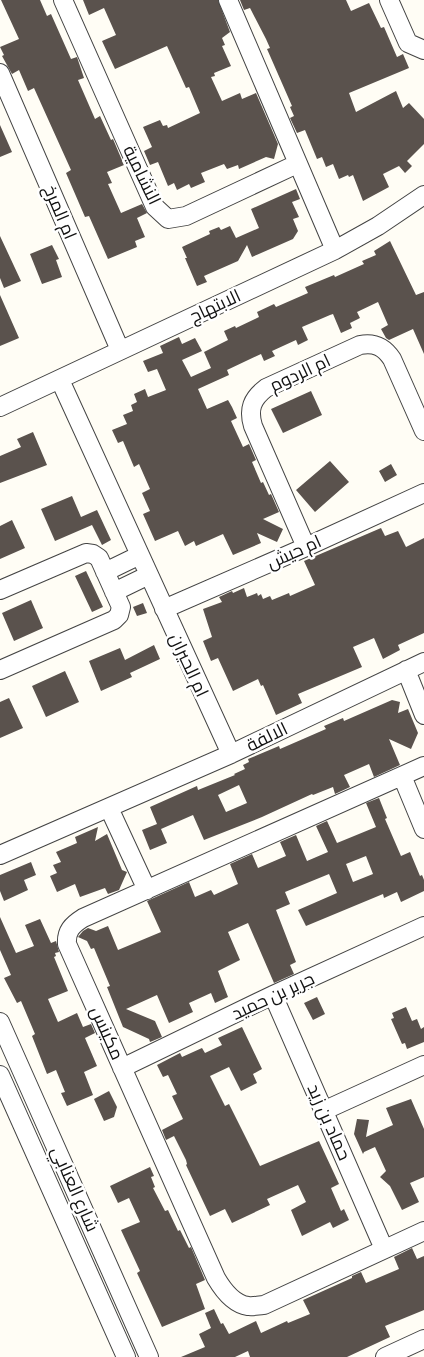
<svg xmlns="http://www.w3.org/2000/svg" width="424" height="1357" font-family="Bitter,Cairo,serif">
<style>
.building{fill:#5a524d;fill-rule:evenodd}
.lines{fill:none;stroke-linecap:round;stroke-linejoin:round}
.minor-casing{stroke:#444;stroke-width:20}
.minor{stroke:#fff;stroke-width:18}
.labels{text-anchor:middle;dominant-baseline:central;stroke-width:5;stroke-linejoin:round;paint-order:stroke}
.street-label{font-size:18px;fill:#111;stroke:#fff}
</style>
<rect width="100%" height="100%" fill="#fffdf5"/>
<path class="building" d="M1,0h39l7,16 4,-2 20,45 6,-2 7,21 -6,2 17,39 5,-3 11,24 2,-1 11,26 -17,7 5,11 -4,1 13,29 21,-9 5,9 -10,5 8,19 -10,4 2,6 -29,12 -19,-43 -4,1 -19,-44 5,-3 -37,-82 -6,3 -9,-21 -7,4 -10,-18 2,-1 -4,-8 19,-8z
M83,0h135l12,32 -8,6 3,7 -3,1 9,20 -17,7 1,3 -4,1 11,24 18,-8 2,6 14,-6 22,51 -4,15 -8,-2 -27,12 -1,-4 -11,4 -3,-5 -23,9 4,9 -14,6 -2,-4 -12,6 -3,-7 -6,3 -10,-24 -8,3 -6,-14 8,-4 -9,-20 17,-7 3,6 4,-1 1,3 32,-15 -11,-26 -3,1 -19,-42 -52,23 -13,-28 14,-6 -12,-27 -15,7z
M240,0h106l5,11 18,-8 12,25 3,-1 13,30 6,-3 6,14 -60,25 7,19 40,-21 7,17 6,-5 15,16v25l-17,17 5,5 -7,7 -6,-7 -16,8 6,13 -26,14 -10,-26 -4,2 -1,-2 -9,4 -6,-15 -7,3 -4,-10 -5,2 -12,-29 -8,3 -7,-15 4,-2 -4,-9 2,-1 -25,-57 3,-1 -4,-9 -16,-31 -6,2z
M0,125l12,27 -12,5z
M296,189l4,10 -8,3 7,15 -6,2 5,12 -5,8 -41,18 -5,-12 -9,16 -34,15 3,6 -10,4 -12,-28h2l-5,-11 28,-13 -1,-3 10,-4 2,3 9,-4 6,12 23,-10 -8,-19z
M0,236l21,45 -17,7 -4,-10z
M390,241l26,54 8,-3v62l-11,-25 -24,11 -3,-2 -5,-9 7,-4 -10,-23 -21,10 3,6 -10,5 2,5 -11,5 -8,-19 -3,1 -28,12 6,13 -10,5 -2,-5 -24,11 3,5 -11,5 -3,-7 -34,16 2,5 -31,14 9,20 21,-9 4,7 5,11 -6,3 12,26 6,-3 7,16 -4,2 9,21 2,-1 6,13 2,-1 8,18 -16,7 20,10 -6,13 -20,-9 4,10 -28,12 -10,-21 -27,12 -2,-5 -9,5 -7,-15 -23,10 -12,-27 7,-3 -8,-18 8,-4 -11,-25 -5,3 -11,-26 -5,2 -6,-13 15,-6 -4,-9 10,-4 -2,-6 6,-3 -3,-8 11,-5 3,8 18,-7 -9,-21 -9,3 -5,-11 20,-8 -3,-7 19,-9 3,7 13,-6 7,13 -20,9 9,17 20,-9 -7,-16 24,-12 -4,-9 11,-5 1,2 23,-11 -2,-5 17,-8 2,3 32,-14 -3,-6 29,-12 1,2 29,-13 -2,-3 14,-6 -2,-4z
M52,245l7,14 -3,1 6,17 -20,7 -12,-30z
M0,295l19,43 -19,8z
M311,391l11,24 -39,18 -12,-24z
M33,432l14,33 -47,18v-27l21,-9 -4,-8z
M330,461l19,21 -34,30 -19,-22z
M391,464l6,11 -12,7 -6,-11z
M72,496l9,21 16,-7 14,30 -9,5 -10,-20 -37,16 -14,-32z
M12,520l13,28 -25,11v-33z
M381,528l4,8 13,-5 8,16 18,-9v95l-26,12 2,5 -17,9 -9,-21 -21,9 9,20 -64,27 4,9 -26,12 -13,-30 -2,1 -3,-7 -25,12 -15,-33 -7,3 -8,-20 9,-4 -9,-28 19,-7 -3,-5 13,-6 1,2 11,-5 3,9 10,-4 1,3 3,-2 2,5 7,-3 2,4 17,-7 1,3 25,-11 -11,-24z
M86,571l17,36 -11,5 -17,-36z
M31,600l12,28 -29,13 -12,-28z
M143,603l4,10 -10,3 -4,-9z
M154,645l6,14 -30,14 2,4 -31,14 -12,-30 31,-13 5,12z
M65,671l14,31 -33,15 -14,-31z
M9,698l14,30 -23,10v-36z
M392,700l8,2 -2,11 10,-4 10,24 -7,16 -22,-10 11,26 -26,12 -5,-13 -25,11 6,12 -15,7 -2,-7 -20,8 -1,-1 -50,23 -58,23 -11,-25 -32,14 6,14 -17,7 -8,-20 15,-6 -7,-17 47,-21 1,4 37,-15 -1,-1 11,-5 -2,-4 6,-3 -1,-3 31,-13 1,3 46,-20 -2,-3 19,-8 1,3zM239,785l8,18 -21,9 -8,-17z
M379,798l8,20 -2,1 16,37 9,-4 10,24 2,-1 2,5v11l-23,11 -4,-10 -13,6 -1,-4 -77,32 -8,-16 39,-17 -8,-19 -44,18 5,12 -14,6 20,52 -6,3 4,9 -20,9 -26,-60 -20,9 12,28 -22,11 10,26 -13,6 -4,-10 -22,10 4,9 -24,11 -12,-28 -31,14 29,12 7,16 -12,5 -1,-3 -26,-12 -16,-40 3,-1 -16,-38 -3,1 -4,-8 -9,-4 5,-6 5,-3 8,3 12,-5 10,24 43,-18 -14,-31 42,-19 6,15 16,-7 3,5 24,-11 -8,-20 22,-10 6,14 28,-12 -6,-14 16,-7 11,26 21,-9 -12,-26 11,-5 10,22 39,-16 -10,-24zM366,856l7,18 -20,8 -7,-18z
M98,827l-3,14 12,-7 15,36 5,2 -8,18 -11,4 -3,-6 -25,9 -5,-13 -18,8 -7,-16 7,-3 -4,-8 8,-3 -5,-10 21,-9 -2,-6z
M31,862l5,13 -12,5 4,10 -24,11 -4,-10v-16z
M0,917l16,36 18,-7 -9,-21 15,-6 11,24 5,-2 3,11 -4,1 1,3 -2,1 14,34 -20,8 10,23 19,-9 6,14 8,-3 4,9 -10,5 12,28 -13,6 9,23 -26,11 -6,-13 4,-1 -9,-22 -9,4 -15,-38 3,-2 -14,-33 -4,2 -13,-25 7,-3 -11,-25z
M317,997l8,17 -12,6 -9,-17z
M406,1007l6,14 5,-2 4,10 3,-2v15l-17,7 -2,-6 -3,1 -11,-25 3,-1 -2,-5z
M242,1027l20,42 -9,5 4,9 -16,8 -12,-24 -19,9 15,30 4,-2 31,62 59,-25 20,43 -8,4 10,23 3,-2 5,11 -16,8 -3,-6 -28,14 -11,-26 15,-8 -8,-17 -31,14 3,6 -38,18 -7,-14 -15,7 -24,-51 1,-1 -1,-4 -12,-24 -8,4 -4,-10 21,-11 -11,-23 5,-2 -9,-19 -5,2 -6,-12 23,-12 2,4 20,-9 3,5 17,-8 -4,-7z
M109,1091l8,16 -3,10 -10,4 -10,-22z
M411,1099l13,30v48l-14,6 9,19 -17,8 -12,-24 -10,-9 6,-6 -11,-24 -11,5 -1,2 -9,-20 3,-15 12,1 -3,17 27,-12 -7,-17z
M150,1167l4,9 -3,1 4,10 -2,1 12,23 3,-1 10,21 2,-1 9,18 2,-1 14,33 -9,4 9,25 -43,18 -25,-54 3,-2 -19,-41 19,-8 -11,-24 -11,5 -8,-17z
M412,1248l5,11 7,-3v54l-39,16 5,11 -43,20h-97l-2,-6 -13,6h-54l24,-10 -6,-13 12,-6 -6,-15 9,-4 7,15 2,-1 6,11 27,-13 5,12 26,-12 1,2 22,-9 -7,-14 49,-22v-2l9,-4 5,11 33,-14 -5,-12z"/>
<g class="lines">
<defs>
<path id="minor" d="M63,0l92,207 13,12 18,-3 111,-52
M228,0l107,250
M389,0l19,43 16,7
M0,73l120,277
M60,380l171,374
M0,407l335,-157 43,-24 46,-31
M306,547l-53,-121c-5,-17 -1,-27 13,-38l94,-43c15,-3 24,2 32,14l32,72
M105,572l35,-17
M0,590l86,-37 7,1 6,4 22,49 -2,8 -5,5 -114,50
M114,592l35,-17
M164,609l142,-62 118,-54
M406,670l18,45
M424,766l-341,152c-11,7 -17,13 -16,26l149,334c7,12 17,26 32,28 5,1 11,-1 16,-1l160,-74
M402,776l22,53
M109,808l38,82
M0,855l231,-101 193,-92
M273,995l111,254
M0,1022l149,335
M122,1068l151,-73 151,-69
M0,1075l126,282
M323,1111l101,-46
M385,1357l39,-18"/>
</defs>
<use href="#minor" class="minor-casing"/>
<use href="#minor" class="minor"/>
</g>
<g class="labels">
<g class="street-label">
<text transform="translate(142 175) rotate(64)">النشامية</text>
<text transform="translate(60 212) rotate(67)">ام المرخ</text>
<text transform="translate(215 306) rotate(-25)">الابتهاج</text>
<text transform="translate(300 373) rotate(-25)">ام الردوم</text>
<text transform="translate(294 552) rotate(-24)">ام حيش</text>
<text transform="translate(189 665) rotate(65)">ام الحيران</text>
<text transform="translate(267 737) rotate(-26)">الالفة</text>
<text transform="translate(273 996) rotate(-25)">جرير بن حميد</text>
<text transform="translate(107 1033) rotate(66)">مكينس</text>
<text transform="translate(329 1122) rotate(66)">حماد بن زيد</text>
<text transform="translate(75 1189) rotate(66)">شارع العنابي</text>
</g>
</g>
</svg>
